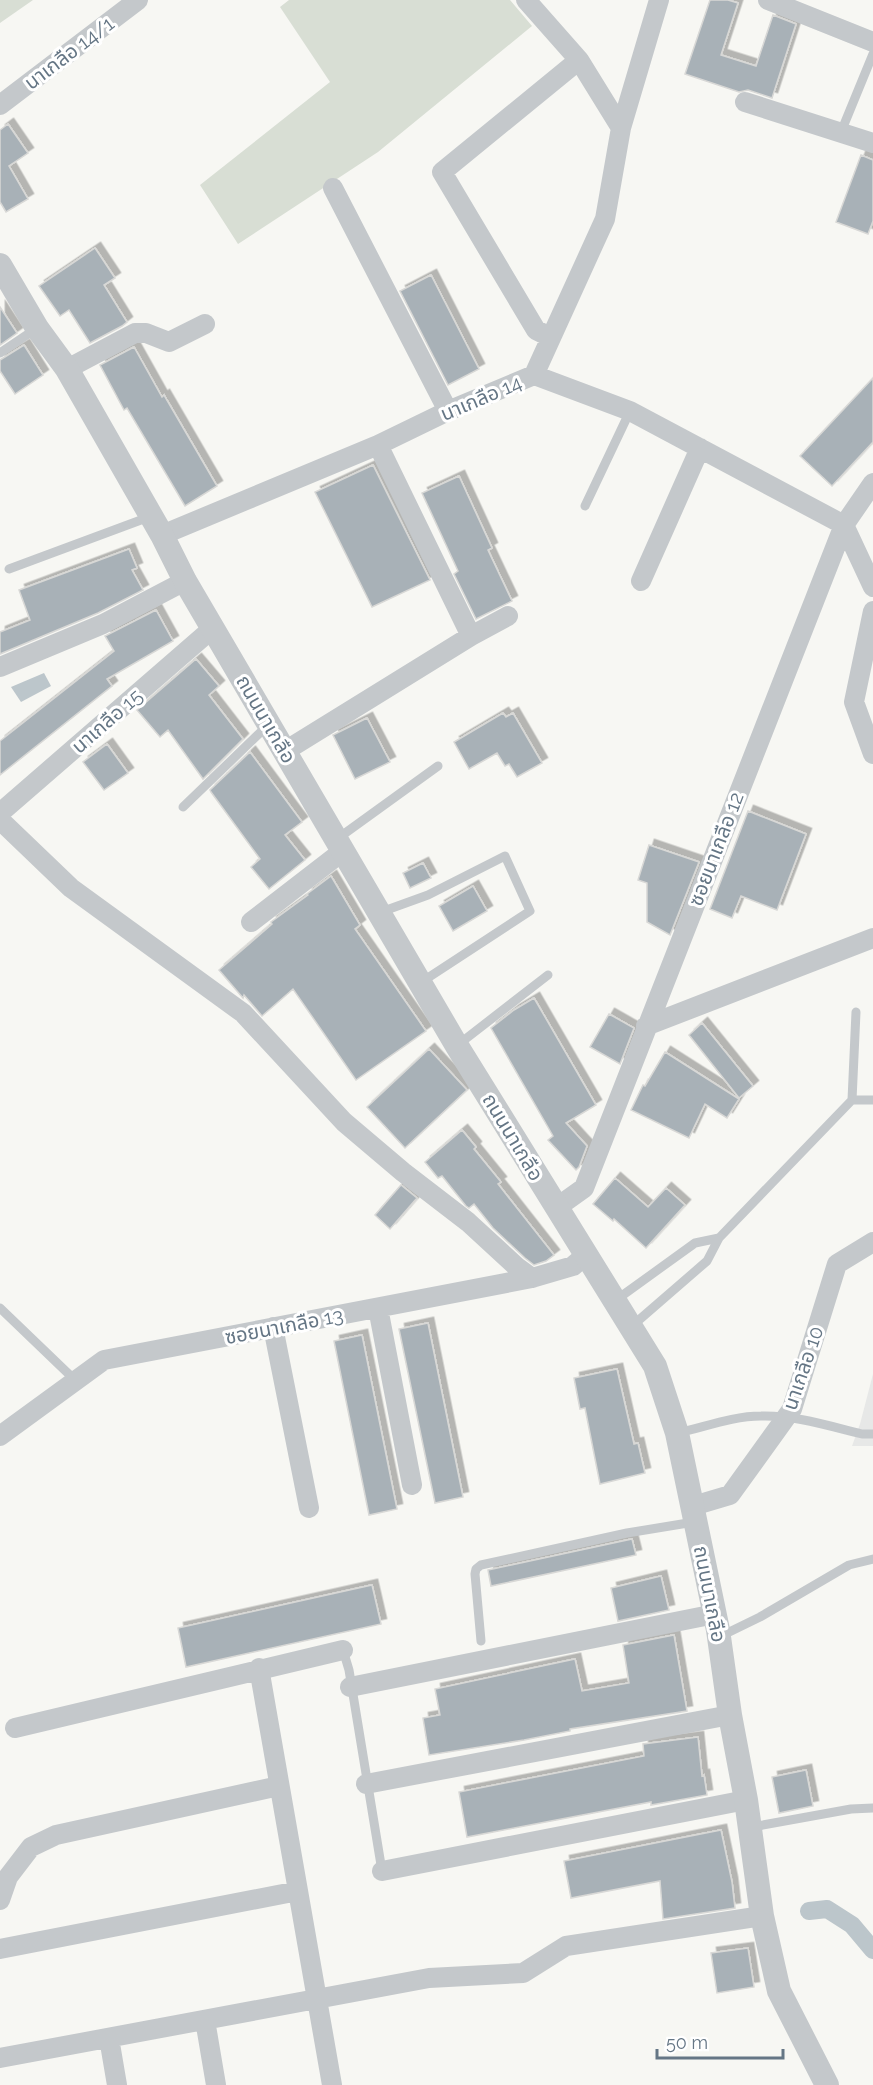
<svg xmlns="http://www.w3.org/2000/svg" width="873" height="2085" font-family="Raleway,'Noto Sans Thai',sans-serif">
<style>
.built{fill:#e7e8e7}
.green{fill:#d8ded4}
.water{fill:#bcc6cb}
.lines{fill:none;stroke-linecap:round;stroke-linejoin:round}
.canal{stroke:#bcc6cb;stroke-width:18}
.building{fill:#a8b1b7;stroke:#d8d8d6;stroke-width:1.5;filter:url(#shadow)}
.service{stroke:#c4c8cb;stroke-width:9}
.minor{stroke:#c4c8cb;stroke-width:20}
.tertiary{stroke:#c4c8cb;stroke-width:24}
.labels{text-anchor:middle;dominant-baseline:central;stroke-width:6;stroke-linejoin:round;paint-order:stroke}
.street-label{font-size:20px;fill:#657685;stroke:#fff}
</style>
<defs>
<filter id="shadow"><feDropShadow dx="5.5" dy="-5.5" stdDeviation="0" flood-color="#0004"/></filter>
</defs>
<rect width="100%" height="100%" fill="#f7f7f3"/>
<path class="built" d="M873,1374v72h-21l8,-22z"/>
<path class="green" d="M0,0h33l-33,23z
M289,0h221l22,26 -154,126 -140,92 -38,-59 130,-103 -50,-75z"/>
<path class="water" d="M44,673l7,13 -30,16 -10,-15z"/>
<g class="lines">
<path class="canal" d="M809,1911l18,-2 25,16 21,25"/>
</g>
<path class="building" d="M710,0h18l10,3 -17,52 35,11 17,-51 23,9 -24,74 -24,-8 -9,2 -54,-18z
M8,124l20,29 -19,13 19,33 -22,13 -6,-10v-72z
M861,155l12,5v61l-5,13 -32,-12z
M95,248l20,30 -11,7 23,37 -5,4 -32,17 -21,-33 -9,6 -21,-30z
M431,275l48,94 -31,16 -48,-94z
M0,307l17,26 -17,12z
M24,345l19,30 -28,19 -15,-23v-11z
M134,347l28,50 2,-2 53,91 -32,20 -58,-98 -3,2 -24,-45z
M873,378v64l-41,44 -32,-30z
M373,465l57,115 -58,27 -57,-115z
M459,476l33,72 -4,2 24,51 -36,18 -22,-45 4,-3 -36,-78z
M129,549l8,19 -5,2 11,20 -45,23 -98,41v-22l30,-12 -11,-30z
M156,610l17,31 -66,38 5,7 -112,89v-34l114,-90 -9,-15z
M196,659l23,27 -10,9 34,44 -40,40 -35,-49 -8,7 -23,-27z
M503,713l3,4 7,-4 29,50 -25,14 -8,-13 -4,2 -8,-13 -28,16 -15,-27z
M367,718l23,44 -35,17 -22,-44z
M107,744l21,29 -24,17 -21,-28z
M250,752l52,70 -17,13 20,25 -36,29 -18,-22 9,-8 -49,-67 -1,-2z
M748,811l58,23 -29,76 -36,-14 -9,22 -22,-9z
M649,845l50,17 -29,73 -23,-13v-39l-9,-3z
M423,863l8,15 -21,10 -7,-15z
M331,876l29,49 -5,4 71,102 -70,49 -63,-91 -31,27 -18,-21 -1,3 -24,-28 53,-46 -1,-2 37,-27 -1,-1z
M473,886l14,25 -34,20 -14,-25z
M534,998l62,107 -30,18 21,23 -8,21 -3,3 -28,-30 5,-4 -62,-108 23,-18z
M609,1014l25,14 -14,36 -30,-17z
M702,1023l51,63 -14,12 -50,-63z
M429,1049l38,41 -62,58 -38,-41z
M665,1052l74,47 -12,19 -22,-14 -16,34 -58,-28 12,-25 2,1z
M462,1130l14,17 -2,2 27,33 -3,2 56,71 -8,6 -12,4 -9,-7 -32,-30 -19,-24 -5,4 -3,-2 -24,-30 -4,2 -13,-16z
M615,1178l33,29 18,-19 19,17 -39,43 -32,-29 -1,2 -20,-17z
M401,1185l16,13 -27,31 -15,-14z
M428,1323l35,174 -28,6 -36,-174z
M362,1335l35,174 -28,6 -35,-174z
M617,1369l17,75 4,-1 7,30 -45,11 -15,-76 -5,1 -6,-31z
M632,1539l4,16 -145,31 -3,-16z
M661,1576l8,34 -51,11 -7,-33z
M372,1585l9,39 -195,43 -8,-39z
M674,1635l13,76 -117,18v2l-46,9 -95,15 -6,-37 17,-3 -5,-26 140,-30 7,32 47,-8 -6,-38z
M698,1737l4,39 2,-1 3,20 -56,10v-3l-184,35 -8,-45 185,-36 -1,-12z
M806,1770l7,36 -34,7 -7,-36z
M721,1830l11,52 3,26 -72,11 -3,-38 -89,17 -7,-37z
M748,1948l6,39 -37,6 -6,-40z"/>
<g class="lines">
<path class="service" d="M841,132l32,-78
M0,353l37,-25
M585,506l45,-95
M9,569l140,-52
M183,807l84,-81
M337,839l101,-73
M381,912l47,-17 77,-39 25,55 -110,72
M459,1044l89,-69
M852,1100h21
M719,1238l133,-138 4,-88
M616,1300l79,-57 24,-5 -12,23 -75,65
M0,1308l76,73
M678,1433c27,-6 55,-17 83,-17 34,-1 68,10 101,18h11
M721,1636l39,-19 89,-52 24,-6
M481,1641l-6,-67 1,-5 5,-4 146,-32 67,-11
M343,1650l6,20 33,201
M752,1827l99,-18 22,-1"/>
<path class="minor" d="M526,0l53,60 42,68
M768,0l105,42
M745,102l128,41
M0,105l138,-105
M333,188l115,223
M550,337l-14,-7 -94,-158 137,-112
M67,369l68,-36h11l23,9 36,-18
M534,375l96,36 214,114 29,62
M378,445l93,191
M162,535l216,-90 70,-34 86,-36 71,-156 16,-91 38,-128
M641,581l59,-133
M873,611l-19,91 19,52
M0,667l103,-43 82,-43
M285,751l186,-115 37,-20
M0,813l213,-185
M0,820l71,68 172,125 101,109 59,50 65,50 49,45 15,11
M251,922l92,-71
M646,1026l227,-88
M556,1208l28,-20 260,-663 29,-42
M378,1308l34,177
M273,1327l36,181
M0,1436l104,-76 428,-82 41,-12 13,-11
M693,1506l37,-11 62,-86 45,-145 36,-22
M259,1668l73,417
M350,1687l365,-73
M15,1728l328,-78
M366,1784l364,-69
M382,1871l364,-71
M0,1900l8,-23 23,-30 25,-12 223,-49
M0,1949l298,-58
M205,2020l11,65
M109,2038l8,47
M0,2058l429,-80 94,-5 43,-27 196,-30"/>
<path class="tertiary" d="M0,265l37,63 30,41 95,166 23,46 272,465 198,320 22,67 41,197 12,85 16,85 16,116 17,75 48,94"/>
</g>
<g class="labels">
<g class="street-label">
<text transform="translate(69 53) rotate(-37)">นาเกลือ 14/1</text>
<text transform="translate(481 398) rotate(-23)">นาเกลือ 14</text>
<text transform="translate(266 719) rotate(60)">ถนนนาเกลือ</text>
<text transform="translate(107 721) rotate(-41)">นาเกลือ 15</text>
<text transform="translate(716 849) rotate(-69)">ซอยนาเกลือ 12</text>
<text transform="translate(513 1137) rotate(59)">ถนนนาเกลือ</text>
<text transform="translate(284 1326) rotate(-11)">ซอยนาเกลือ 13</text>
<text transform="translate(803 1368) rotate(-71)">นาเกลือ 10</text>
<text transform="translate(710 1594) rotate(79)">ถนนนาเกลือ</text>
</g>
</g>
<path d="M657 2049v9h126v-9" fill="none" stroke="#657685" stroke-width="3"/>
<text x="666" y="2049" font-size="18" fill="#657685" stroke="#ffffff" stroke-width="4.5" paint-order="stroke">50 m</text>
</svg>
